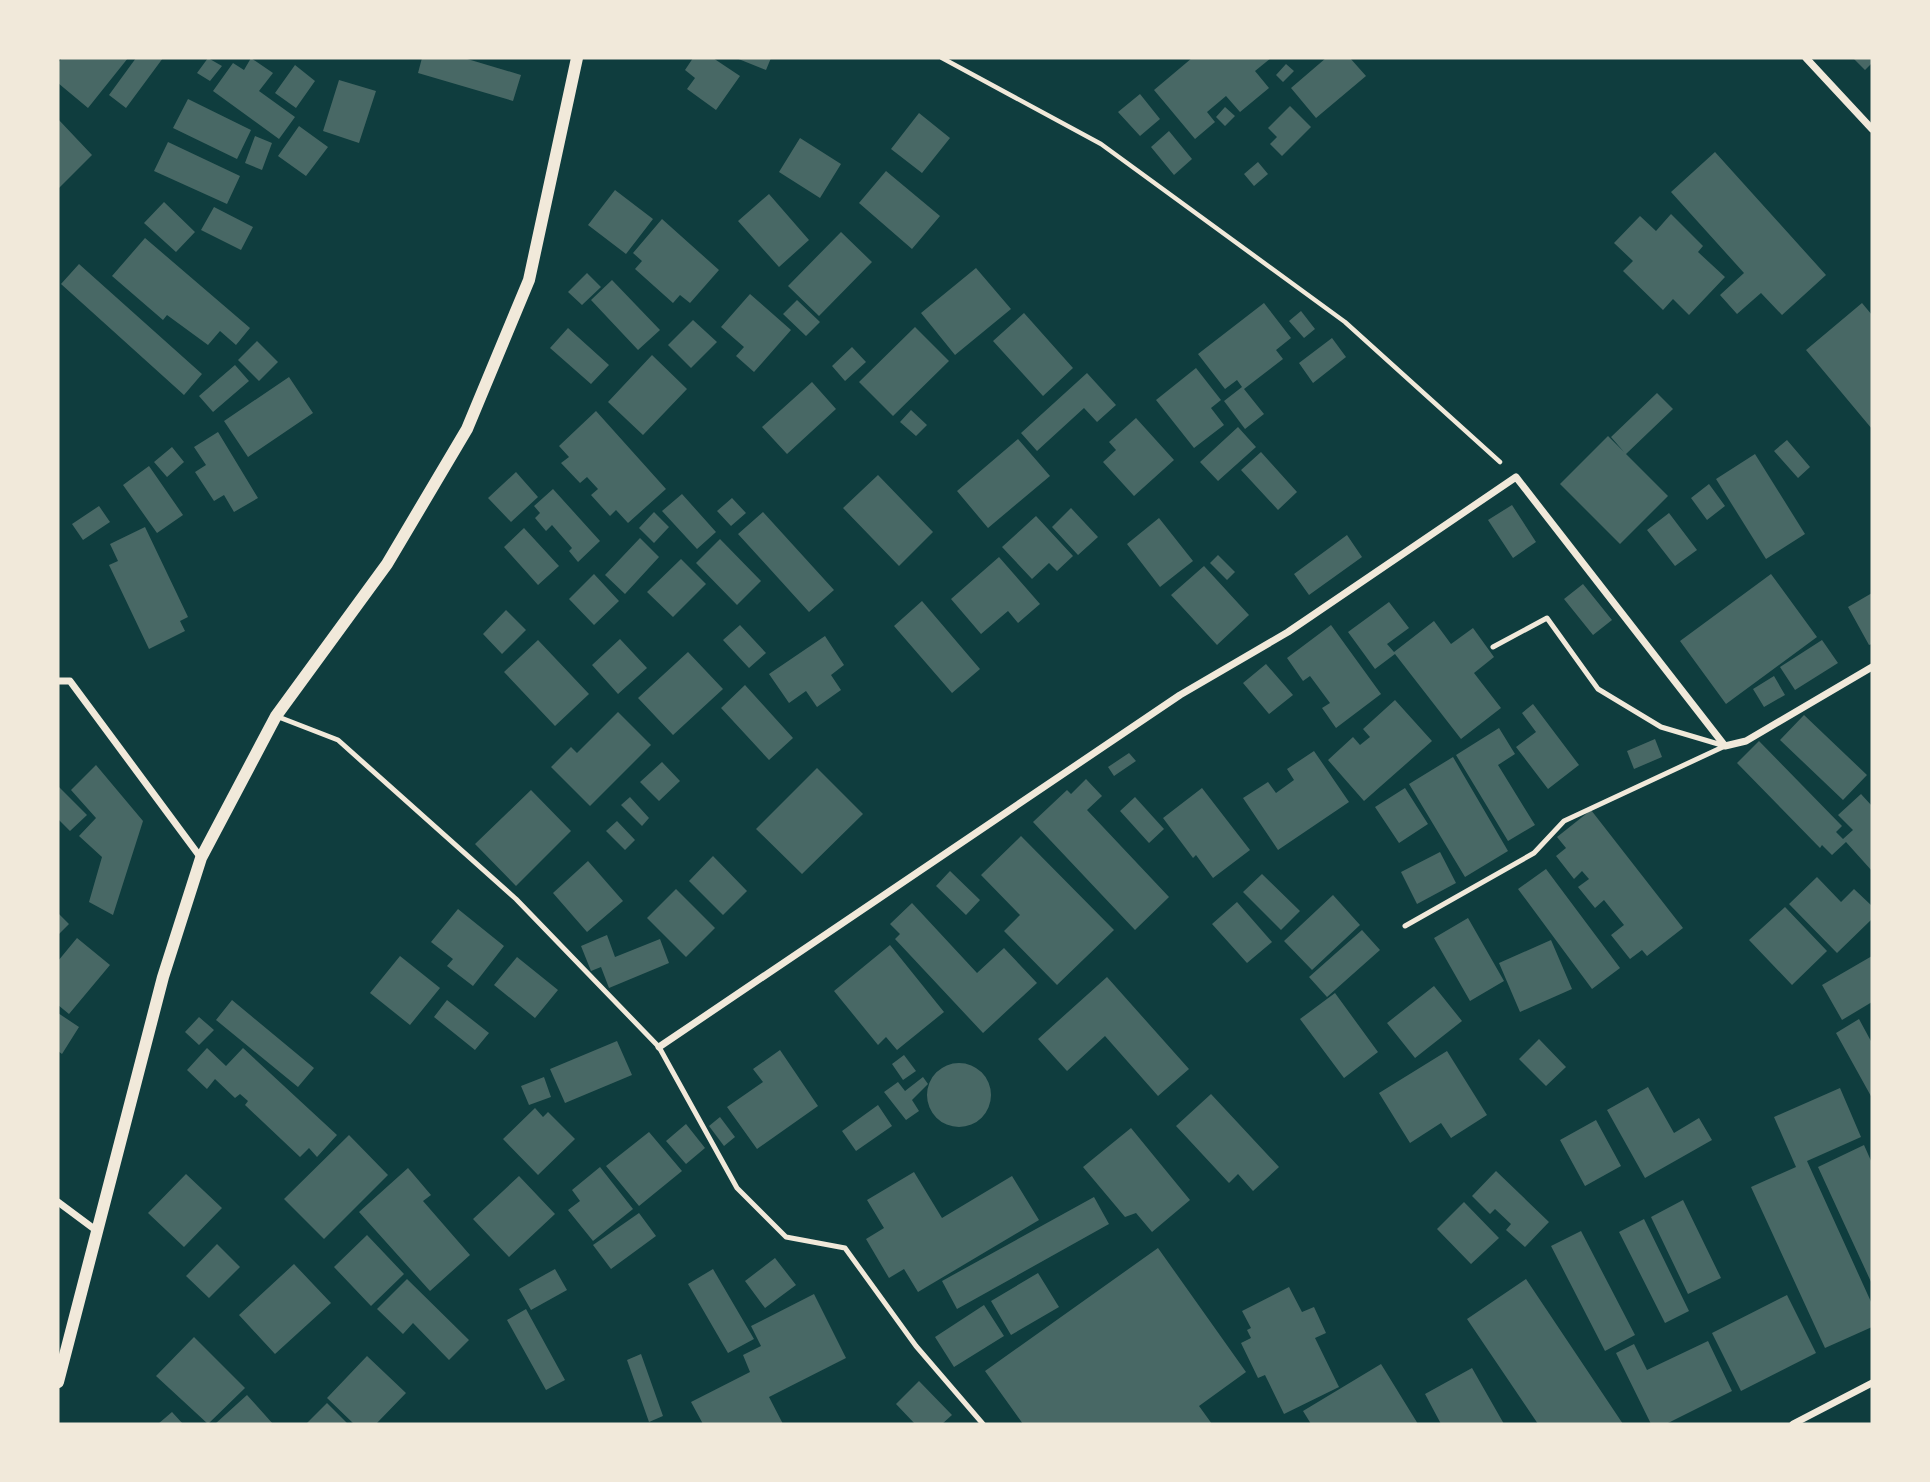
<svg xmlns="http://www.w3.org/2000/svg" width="1930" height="1482" font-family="'Sofia Sans Condensed',sans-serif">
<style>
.building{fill:#486865}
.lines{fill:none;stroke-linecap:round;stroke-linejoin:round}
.path{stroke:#f1e9da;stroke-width:4.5}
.service{stroke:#f1e9da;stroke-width:5}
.minor{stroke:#f1e9da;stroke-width:7}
.tertiary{stroke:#f1e9da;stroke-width:12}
</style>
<rect width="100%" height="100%" fill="#0f3d3e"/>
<path class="building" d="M62,58h66l-40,50 -30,-25v-20z
M136,58h27l-37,50 -17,-13z
M208,58l14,8 -12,15 -13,-8z
M251,58l22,15 -14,18 36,26 -16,22 -66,-48 20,-28 11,7z
M422,58h42l57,17 -8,26 -95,-28z
M693,58h20l27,18 -24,34 -29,-21 8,-11 -10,-8z
M736,58h35l-5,12z
M1192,58h79l-16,13 14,17 -29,24 -14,-16 -19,16 8,10 -20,17 -41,-49z
M1326,58h24l16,18 -50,42 -25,-30z
M1853,58h19v5l-7,7z
M1286,64l8,7 -11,11 -7,-7z
M295,65l20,16 -19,27 -21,-15z
M339,80l37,11 -17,52 -36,-12z
M1140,94l20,25 -20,17 -22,-24z
M188,99l63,31 -14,29 -64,-31z
M1290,106l21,21 -29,29 -12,-12 7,-7 -9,-9z
M1225,107l10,9 -10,10 -9,-9z
M919,113l31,25 -28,35 -31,-24z
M58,119l34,36 -34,34z
M299,126l29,21 -22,29 -28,-20z
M1169,131l23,28 -18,16 -23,-28z
M255,136l17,7 -10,27 -17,-7z
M800,138l41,26 -21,34 -41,-26z
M168,142l72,34 -13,28 -73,-33z
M1715,152l111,123 -44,40 -21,-22 -24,21 -17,-19 24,-22 -73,-81z
M1258,162l10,12 -14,12 -10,-12z
M886,171l54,45 -28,33 -53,-46z
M615,190l38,29 -27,35 -38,-29z
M769,194l40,46 -30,27 -41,-46z
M164,202l31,30 -19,20 -32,-29z
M214,207l39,20 -12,23 -40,-20z
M1671,214l32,32 -5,6 27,25 -36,38 -16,-16 -10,11 -40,-39 10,-10 -19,-18 26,-27 16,15z
M662,219l57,51 -29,33 -10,-8 -7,8 -38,-34 7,-8 -9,-8z
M841,232l31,30 -53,54 -31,-30z
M145,238l105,90 -14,17 -16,-14 -12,14 -41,-30 -4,5 -51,-44z
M79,264l123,110 -18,21 -123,-111z
M976,268l35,41 -56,46 -34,-42z
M587,273l14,14 -19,18 -14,-13z
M612,280l48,50 -22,20 -47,-50z
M750,294l41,36 -37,42 -18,-16 8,-9 -23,-20z
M797,300l23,22 -14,14 -23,-22z
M1264,303l27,35 -15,12 7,9 -39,30 20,25 -19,15 -21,-28 18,-14 -5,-7 -12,9 -27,-35z
M1862,303l10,12v114l-66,-79z
M1301,311l14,18 -11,9 -15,-17z
M1024,313l49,55 -30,28 -50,-55z
M693,320l24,22 -26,26 -23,-23z
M915,327l34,34 -56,55 -34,-34z
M568,328l41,37 -18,19 -41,-36z
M1332,338l14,19 -33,26 -14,-20z
M257,341l21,21 -19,19 -21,-21z
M852,347l14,15 -21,19 -13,-15z
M652,355l35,34 -44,46 -35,-33z
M235,365l14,16 -36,31 -14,-16z
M1196,368l25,32 -10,8 13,17 -30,23 -38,-48z
M1087,373l29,32 -19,17 -13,-14 -47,43 -16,-18z
M289,377l24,36 -65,44 -24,-36z
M812,382l24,27 -49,45 -25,-27z
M1657,393l16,16 -47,45 42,42 -48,48 -60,-60 48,-48 16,16 -13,-15z
M911,410l16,15 -11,11 -16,-14z
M596,411l70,78 -38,34 -12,-13 -6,6 -19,-21 7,-6 -11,-12 -7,6 -19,-20 8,-6 -10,-11z
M1136,418l38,42 -40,36 -31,-34 13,-12 -7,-8z
M1238,427l18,20 -38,34 -18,-19z
M218,432l40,66 -24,14 -10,-17 -10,6 -19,-29 11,-7 -12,-18z
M1018,439l32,37 -62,52 -31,-37z
M1787,440l23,27 -12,11 -24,-27z
M172,447l12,15 -17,15 -13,-15z
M1261,452l36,40 -19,18 -37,-40z
M1755,454l50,80 -39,25 -50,-80z
M149,466l34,49 -26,18 -34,-48z
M516,472l22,25 -27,25 -23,-24z
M878,475l55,57 -34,34 -56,-58z
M1709,484l16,22 -18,14 -16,-22z
M553,489l47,52 -22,21 -9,-11 3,-3 -20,-23 -6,6 -11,-13 5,-5 -6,-7z
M682,494l34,38 -19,17 -35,-38z
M732,498l14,15 -15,13 -14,-15z
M1512,505l24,37 -23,16 -25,-38z
M99,506l11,16 -27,18 -11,-16z
M1071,508l27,29 -20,18 -26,-28z
M654,512l15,15 -15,16 -15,-15z
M763,512l71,78 -25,22 -71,-78z
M1669,513l28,37 -22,16 -28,-36z
M1036,516l37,40 -16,15 -8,-8 -17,16 -30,-32z
M1159,518l34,43 -33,26 -33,-43z
M145,527l43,90 -8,4 5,10 -36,18 -40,-84 9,-4 -8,-17z
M524,528l35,38 -21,19 -34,-38z
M1347,535l15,22 -53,38 -15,-21z
M640,538l19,19 -34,37 -20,-19z
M720,539l41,42 -24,24 -41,-42z
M1218,555l17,17 -8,8 -17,-17z
M999,557l41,47 -22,19 -10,-12 -27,23 -30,-35z
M681,559l25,25 -33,33 -26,-25z
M1204,566l45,49 -32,30 -46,-50z
M594,574l25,27 -25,24 -25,-26z
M1771,574l46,63 -91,67 -46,-63z
M1583,584l29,36 -19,15 -29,-36z
M1872,593v51l-3,1 -21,-38z
M922,601l58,68 -28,24 -58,-67z
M1389,602l20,26 -22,16 7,8 40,-31 17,23 22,-16 21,29 -20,16 27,35 -40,31 -66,-85 -20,15 -27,-37z
M506,610l20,20 -24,24 -19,-20z
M740,625l26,28 -17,15 -26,-28z
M1331,625l50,69 -45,34 -14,-20 8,-5 -20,-27 -7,5 -16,-23z
M825,636l19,29 -13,10 10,15 -24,17 -11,-16 -17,12 -20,-29z
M620,639l27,29 -29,26 -26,-29z
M538,640l51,54 -34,32 -51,-54z
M1822,640l16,23 -43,27 -15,-23z
M688,652l35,37 -50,46 -35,-37z
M1266,664l27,31 -24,19 -26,-31z
M1774,676l11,19 -21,12 -11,-18z
M745,685l48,53 -24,22 -48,-52z
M1395,700l37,41 -68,60 -36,-41 25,-23 7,8 10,-8 -7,-8z
M1533,704l46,61 -31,24 -32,-42 20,-15 -14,-19z
M618,712l33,33 -61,61 -39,-39 20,-20 6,6z
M1804,715l63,60 -24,25 -63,-60z
M1499,728l16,26 -17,11 37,60 -27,16 -52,-86z
M1655,739l7,18 -28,12 -7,-18z
M1759,741l83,85 -6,6 7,7 10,-9 -15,-15 23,-21 11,12v65l-26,-29 -14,13 -10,-10 -2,3 -83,-85z
M1314,751l35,51 -71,48 -35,-52 25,-16 8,11 18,-13 -7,-11z
M1129,753l7,8 -22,15 -6,-9z
M1453,757l55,94 -43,26 -56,-93z
M662,762l18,19 -21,20 -19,-19z
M96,765l47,56 -30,94 -24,-13 13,-45 -23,-21 17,-18 -25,-28z
M817,768l46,46 -61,60 -46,-45z
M1086,779l16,17 -15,14 82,87 -34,33 -102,-108 34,-32 4,4z
M58,786l29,29 -17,16 -12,-12z
M1202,788l48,62 -37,28 -17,-23 -3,3 -30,-40z
M1405,788l23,36 -29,19 -24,-36z
M531,790l40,41 -55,55 -41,-42z
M630,797l19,21 -7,8 -21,-21z
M1135,797l29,32 -15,14 -29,-32z
M1591,810l92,118 -36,28 -5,-6 -12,9 -19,-24 13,-10 -20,-25 -9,8 -17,-21 11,-8 -7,-8 -8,8 -18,-23 10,-8 -9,-11z
M617,821l18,19 -10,10 -19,-19z
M1021,836l93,94 -57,55 -53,-54 16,-16 -39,-40z
M1440,852l16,31 -39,21 -16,-32z
M713,856l34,35 -24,24 -34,-34z
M588,861l35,40 -36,31 -34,-39z
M1546,869l74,99 -28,21 -74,-100z
M950,871l30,29 -14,15 -30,-29z
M1262,874l38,37 -19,19 -38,-38z
M1817,877l24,25 13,-13 18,17v13l-35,34 -48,-49z
M676,889l39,39 -29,29 -39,-39z
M1333,895l27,30 -48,45 -28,-29z
M1237,902l35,40 -25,21 -35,-39z
M912,903l65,70 27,-25 33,35 -54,50 -88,-94 5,-5 -10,-10z
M1785,907l42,44 -35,34 -43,-45z
M458,909l46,37 -31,40 -26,-20 6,-7 -22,-17z
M58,913l11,11 -11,11z
M1468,918l36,63 -34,20 -36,-63z
M1362,930l18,20 -53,47 -18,-20z
M607,935l8,22 45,-18 9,24 -60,25 -8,-21 -10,4 -10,-25z
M77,938l33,27 -41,49 -11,-9v-44z
M1551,940l21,49 -52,23 -21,-49z
M890,945l54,67 -47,38 -11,-13 -8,8 -44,-54z
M400,956l40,32 -30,37 -40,-32z
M1872,956v46l-30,18 -20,-35z
M517,957l41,33 -23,28 -41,-33z
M1107,977l82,92 -31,27 -53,-60 -38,35 -29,-32z
M1434,986l28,35 -47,37 -28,-35z
M1335,993l43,59 -34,26 -44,-59z
M232,1000l82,68 -16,19 -82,-67z
M447,1000l42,33 -14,17 -41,-33z
M58,1013l21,14 -17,27 -4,-3z
M199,1017l15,13 -15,15 -14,-13z
M1859,1019l13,24v55l-36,-65z
M1539,1039l27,28 -20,19 -27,-27z
M617,1041l15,34 -67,28 -15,-34z
M207,1048l19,18 17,-18 94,87 -20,22 -8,-9 -9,9 -55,-52 3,-4 -8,-7 -5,4 -20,-19 -8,10 -20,-19z
M780,1050l38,56 -61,43 -30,-42 36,-25 -10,-13z
M1447,1051l40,64 -36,23 -10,-15 -31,20 -31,-50z
M904,1055l12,16 -13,9 -11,-16z
M927 1095a32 32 0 1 1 64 0a32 32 0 1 1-64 0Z
M544,1077l7,20 -22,8 -8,-19z
M923,1077l5,7 -16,16 7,11 -13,9 -22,-28 14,-10 7,9z
M1648,1087l26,46 25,-15 13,22 -67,38 -38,-68z
M1840,1088l21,49 -54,24 65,143v23l-47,21 -74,-161 45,-20 -22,-50z
M1211,1094l68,73 -26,24 -15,-17 -9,9 -53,-57z
M878,1105l14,21 -36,25 -14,-20z
M535,1108l8,9 5,-5 27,27 -37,36 -35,-36z
M720,1117l15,20 -11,9 -15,-20z
M1596,1120l25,46 -36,20 -25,-46z
M686,1124l19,24 -19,16 -20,-23z
M1131,1128l59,72 -38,32 -16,-19 -11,4 -42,-50z
M649,1132l33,39 -43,35 -33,-40z
M349,1135l39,40 -64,64 -40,-40z
M1864,1145l8,18v121l-54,-117z
M600,1167l33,42 -40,32 -25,-31 12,-9 -8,-11z
M408,1168l23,27 -8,6 47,54 -40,36 -71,-79z
M1496,1171l53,51 -24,25 -19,-17 5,-6 -16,-15 -5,5 -18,-18z
M914,1172l28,46 70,-42 27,44 -121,72 -14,-23 -15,9 -23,-39 18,-11 -17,-28z
M186,1174l36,34 -38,39 -36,-34z
M519,1176l36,38 -46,43 -36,-38z
M1094,1197l15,27 -152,85 -15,-28z
M1683,1200l38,78 -33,16 -37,-77z
M1464,1202l35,36 -28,26 -34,-35z
M639,1213l17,23 -45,33 -18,-24z
M1644,1219l45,92 -24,12 -46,-91z
M1581,1231l54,104 -30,16 -54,-105z
M367,1235l37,39 -33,32 -37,-39z
M217,1244l23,23 -31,31 -23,-22z
M1158,1248l88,124 -47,34 13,18h-189l-38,-53z
M775,1258l21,27 -31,23 -20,-27z
M294,1264l37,39 -56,51 -36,-39z
M555,1269l12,21 -36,20 -12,-21z
M713,1269l41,70 -26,14 -40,-69z
M1038,1273l21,34 -48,28 -20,-34z
M407,1279l62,61 -20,20 -36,-37 -10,11 -26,-25z
M1526,1279l97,145h-85l-71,-105z
M1289,1287l13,25 12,-5 12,26 -11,5 24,49 -55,27 -19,-39 -7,3 -17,-35 10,-5 -4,-8 4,-2 -9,-17z
M814,1294l32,64 -77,39 14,27h-80l-12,-22 59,-30 -7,-17 18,-9 -10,-20z
M1787,1295l29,58 -75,38 -29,-58z
M984,1305l20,31 -50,31 -19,-30z
M526,1309l39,71 -19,10 -39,-70z
M194,1337l51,51 -37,36 -52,-48z
M1708,1341l24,50 -66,33h-15l-35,-71 18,-9 13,26z
M641,1354l22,62 -14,6 -22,-62z
M367,1356l39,37 -30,31h-22l-27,-26z
M1381,1364l37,60h-107l-8,-13z
M1472,1368l32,56h-63l-16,-30z
M919,1381l33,34 -10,9h-27l-19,-20z
M247,1395l26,29h-58z
M327,1403l21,21h-42z
M172,1412l11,12h-25z"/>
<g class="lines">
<path class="path" d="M942,58l159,86 244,178 155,140"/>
<path class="service" d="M1493,647l54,-29 51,71 63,38 64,19
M276,716l62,24 178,159 143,148 78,141 49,49 59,11 71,98 67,78
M1405,926l129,-73 30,-32 161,-75"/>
<path class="minor" d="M1806,58l66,71
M58,681h12l131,177
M659,1047l521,-352 108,-63 228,-155 209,269 21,-5 126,-74
M58,1202l39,29
M1793,1424l79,-41"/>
<path class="tertiary" d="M58,1382l105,-405 38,-119 75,-142 111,-152 80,-135 62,-149 48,-222"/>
</g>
<rect width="1930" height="1482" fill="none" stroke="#f1e9da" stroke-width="119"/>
</svg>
